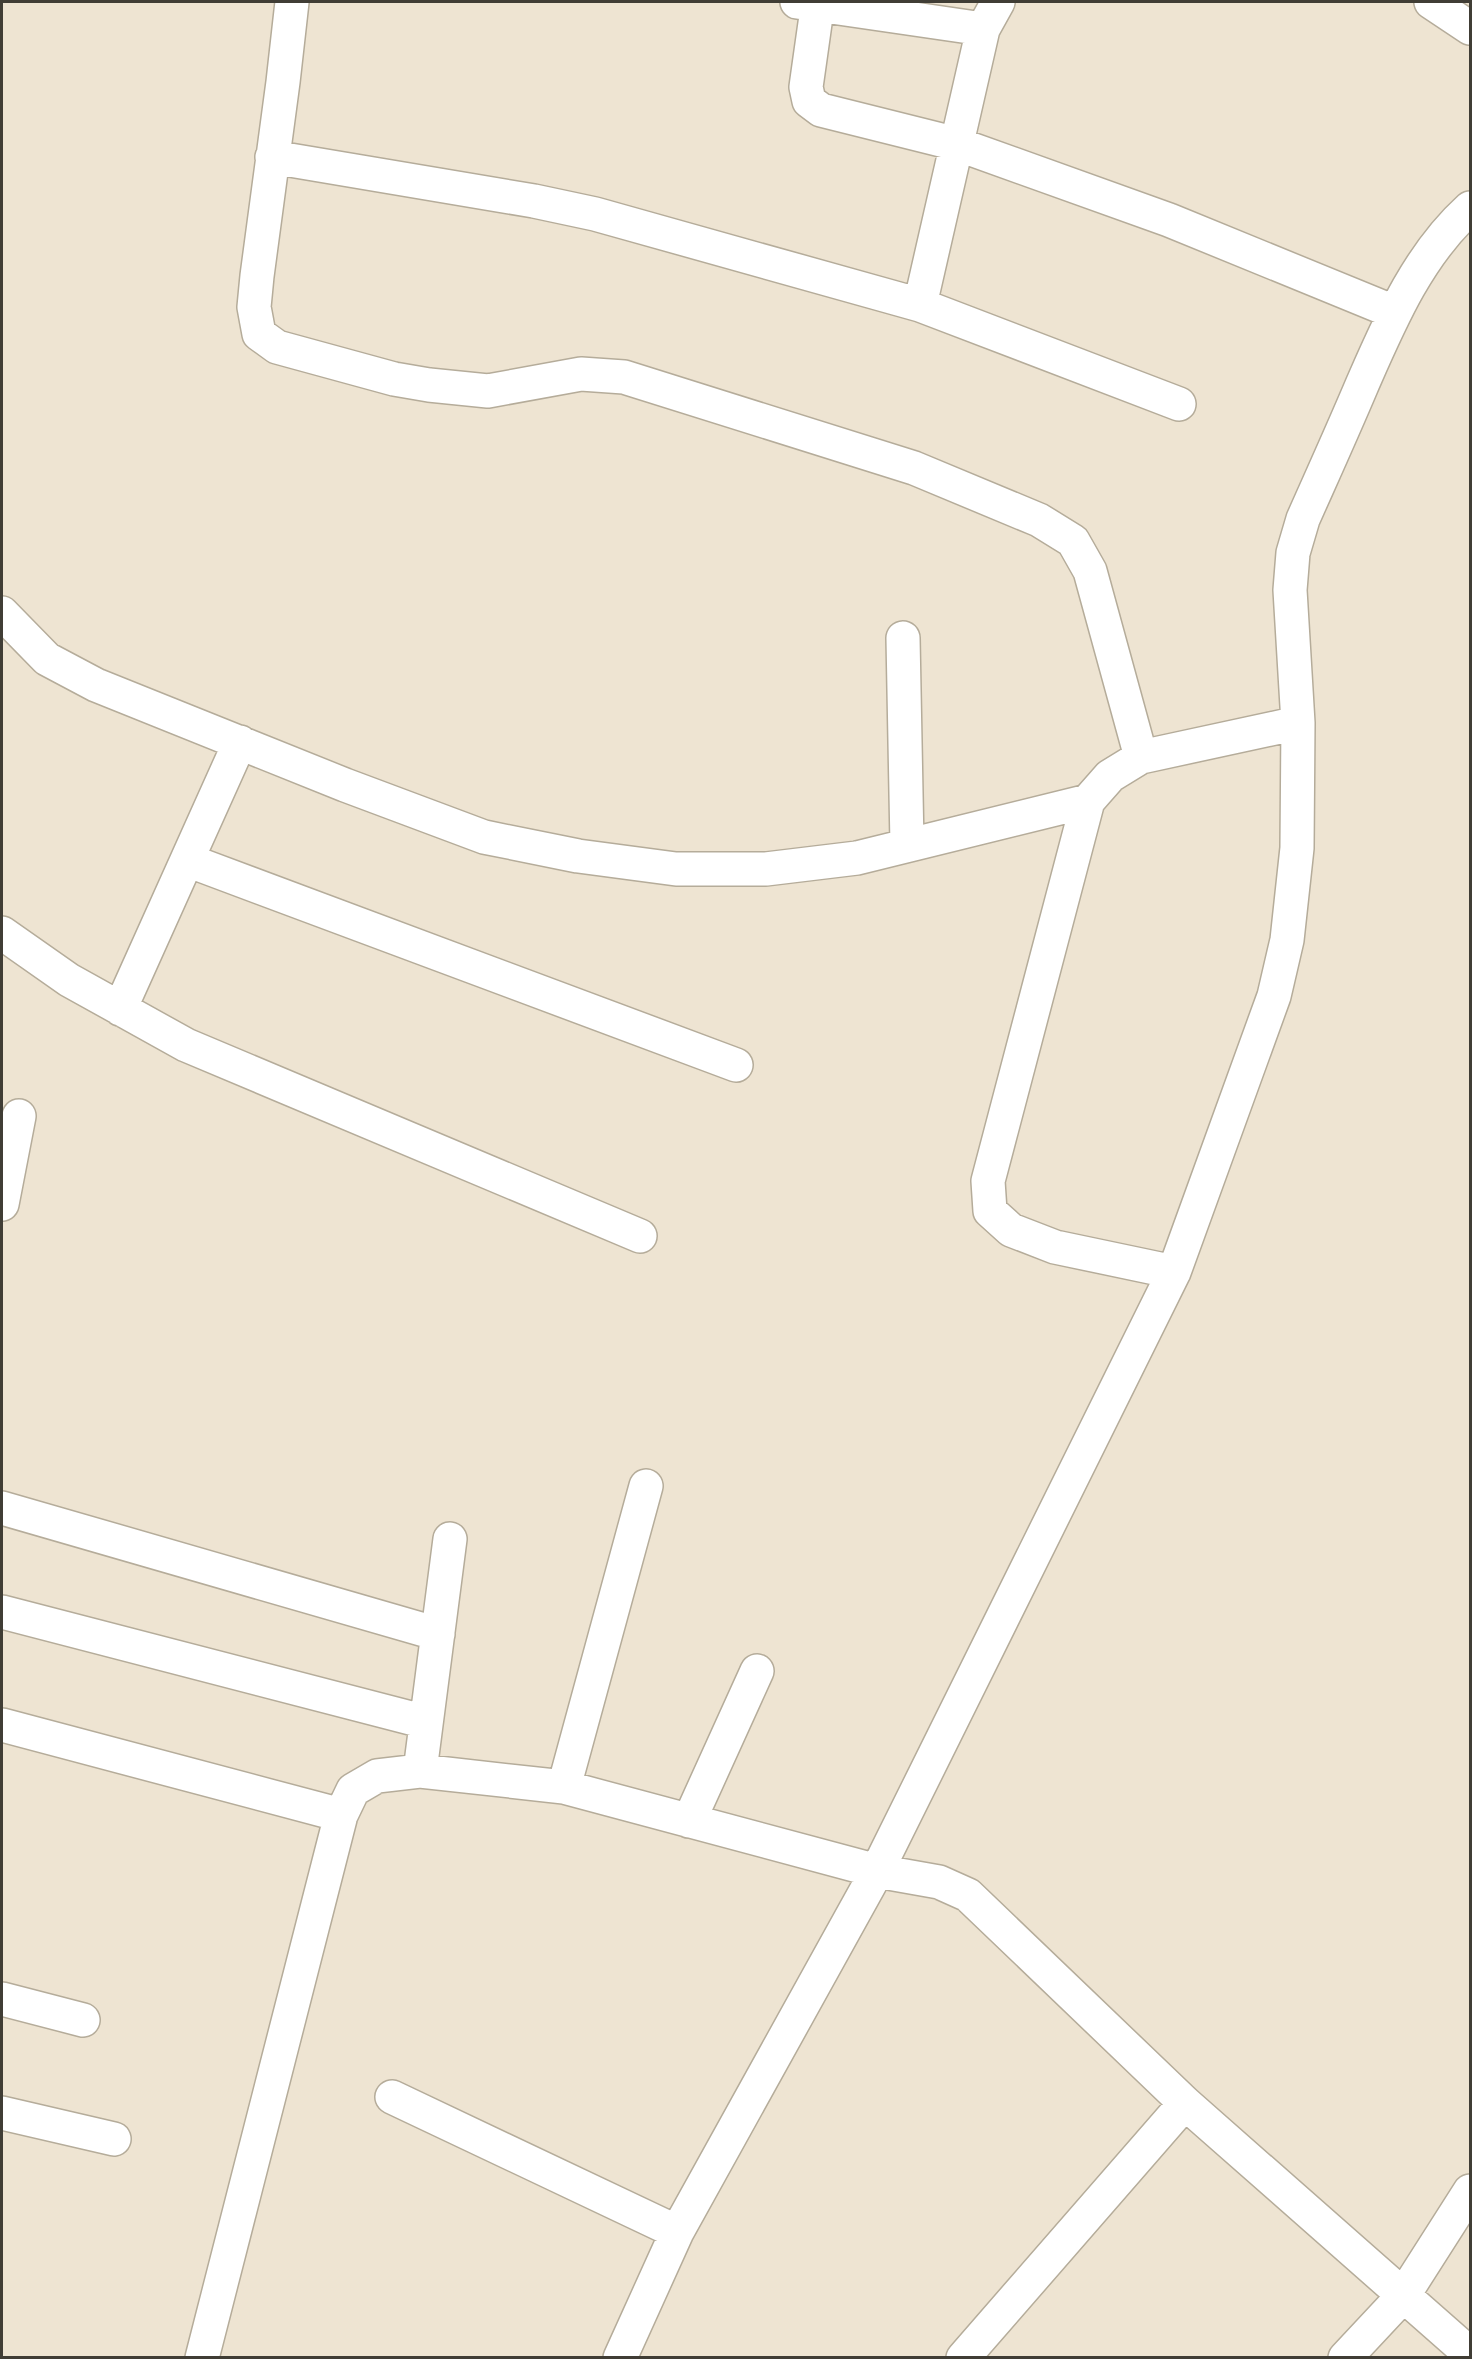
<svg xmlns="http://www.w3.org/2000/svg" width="1472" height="2359" font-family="Overpass,sans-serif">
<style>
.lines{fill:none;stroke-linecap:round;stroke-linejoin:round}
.minor-casing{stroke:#b5ac9a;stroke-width:36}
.minor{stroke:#fff;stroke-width:33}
</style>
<rect width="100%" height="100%" fill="#eee4d2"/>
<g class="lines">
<defs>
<path id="minor" d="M292,2l-9,80 -26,194 -3,31 5,27 18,13 117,32 35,6 59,6 93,-17 43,3 290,91 125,52 34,21 17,30 51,186
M797,2l186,27
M818,2l-12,85 3,14 12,9 136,34 212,76 225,92
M1431,2l39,26
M272,157l262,44 61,13 325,91 259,99
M920,305l63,-276 15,-27
M2,613l45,46 49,26 249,100 139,52 94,19 98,13h90l91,-11 231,-57
M903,638l4,207
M187,860l549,205
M2,933l67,47 117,65 454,191
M120,1009l120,-267
M2,1204l17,-88
M1174,1272l-119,-25 -44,-17 -21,-19 -2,-30 100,-380 22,-25 31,-19 157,-34
M2,1508l436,126
M2,1612l424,110
M2,1725l339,90
M420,1771l30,-232
M564,1787l82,-301
M689,1821l68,-150
M2,1999l81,21
M392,2097l285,135
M2,2113l112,26
M202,2358l139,-543 12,-25 24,-14 43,-5 144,16 313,84 62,11 29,13 217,208 285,251
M620,2358l57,-126 200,-361 297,-599 100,-276 13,-56 10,-92 1,-125 -8,-133 3,-37 10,-34c20,-45 40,-89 59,-134 28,-64 56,-130 108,-177
M963,2358l222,-255
M1345,2358l58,-62 67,-105"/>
</defs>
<use href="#minor" class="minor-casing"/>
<use href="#minor" class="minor"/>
</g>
<rect width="1472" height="2359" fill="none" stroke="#403d35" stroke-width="6"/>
</svg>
